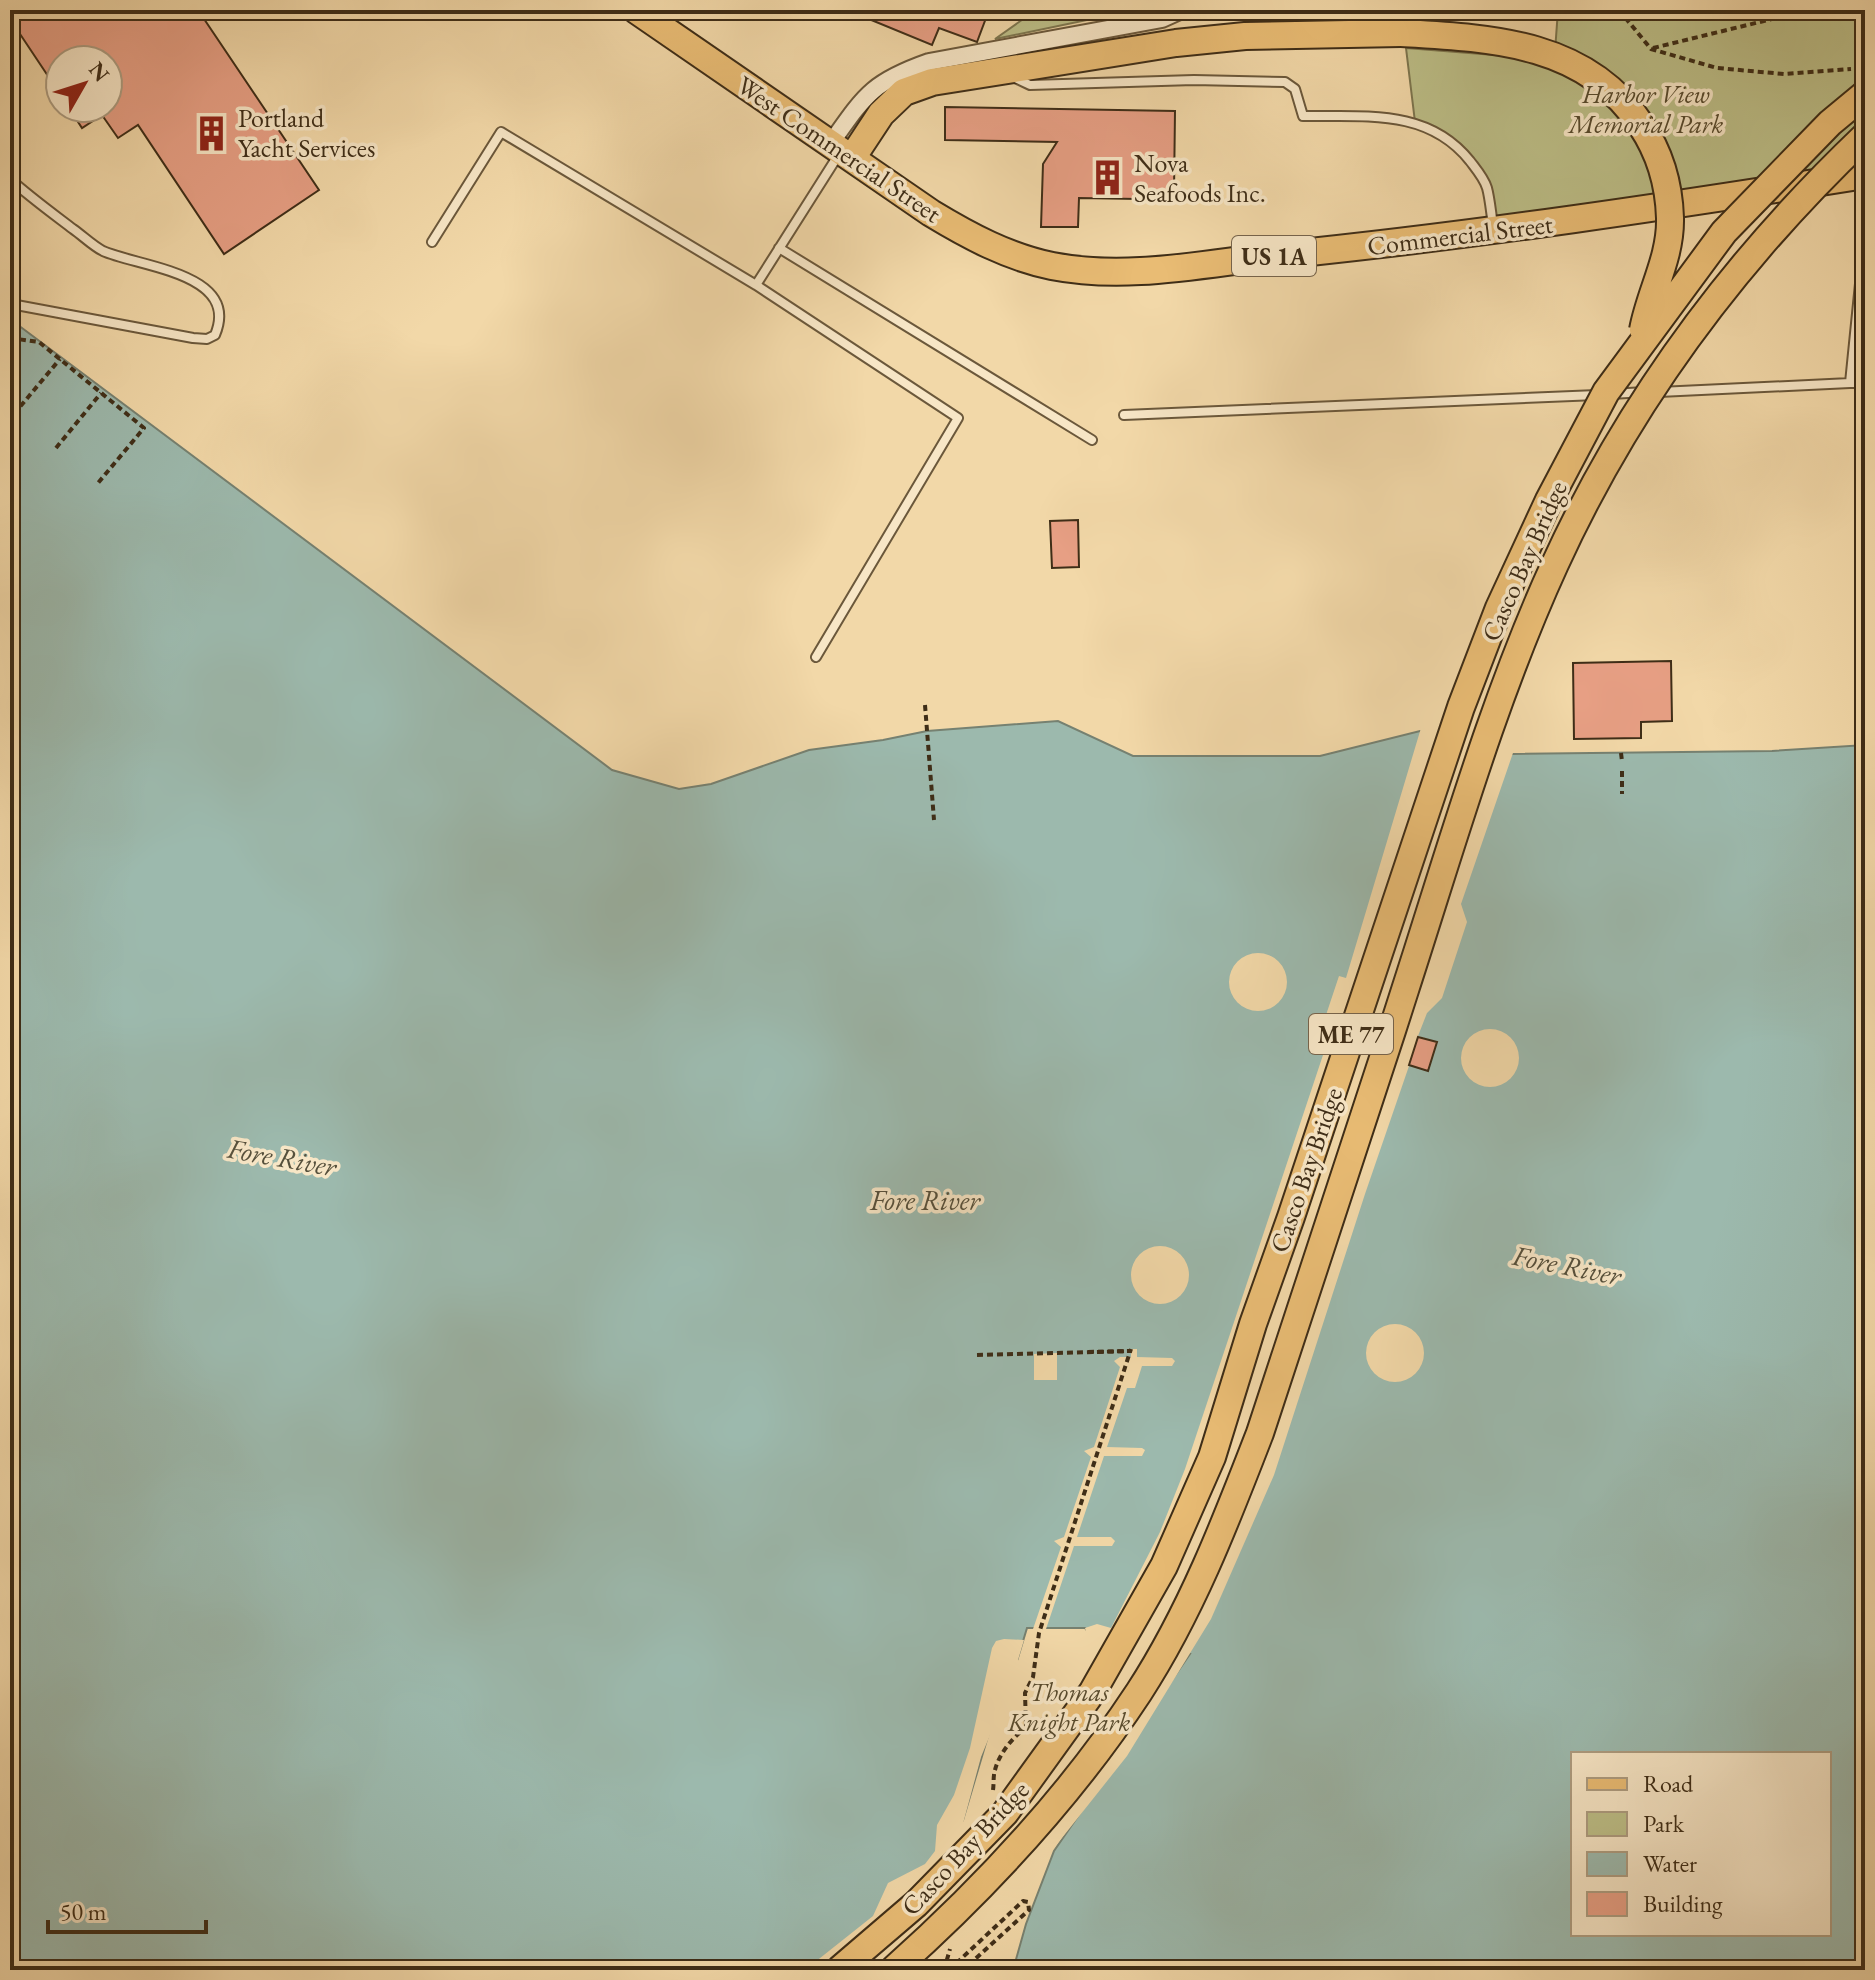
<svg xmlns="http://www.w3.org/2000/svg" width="1875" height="1980" font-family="'EB Garamond',serif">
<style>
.green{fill:#bcbe87;stroke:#7d764f;stroke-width:2}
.water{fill:#9cb9ad;stroke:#768171;stroke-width:2;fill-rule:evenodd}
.pier{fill:#f2d8a8}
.building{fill:#e79f84;stroke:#3e2d17;stroke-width:2}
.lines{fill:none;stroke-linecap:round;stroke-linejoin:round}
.service-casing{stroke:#6b583b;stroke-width:12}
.minor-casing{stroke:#6b583b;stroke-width:20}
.primary-casing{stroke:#3e2d17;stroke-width:30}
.path{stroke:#3e2d17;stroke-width:4;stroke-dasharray:6 4;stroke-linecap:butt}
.service{stroke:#f7e6c6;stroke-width:8}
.minor{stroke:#f7e6c6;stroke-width:16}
.primary{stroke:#e9bc74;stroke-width:26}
.primary-bridge-casing{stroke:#3e2d17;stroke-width:30;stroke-linecap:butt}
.path-bridge{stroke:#3e2d17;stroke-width:4;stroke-dasharray:6 4;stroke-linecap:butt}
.primary-bridge{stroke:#e9bc74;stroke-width:26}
.labels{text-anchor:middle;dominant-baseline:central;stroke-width:7;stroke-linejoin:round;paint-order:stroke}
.shield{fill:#f7e6c6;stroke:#76644c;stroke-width:2}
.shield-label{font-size:24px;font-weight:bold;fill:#3e2d17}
.park-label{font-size:26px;font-style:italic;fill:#574a2d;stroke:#f7e6c6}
.poi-label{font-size:26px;fill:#3e2d17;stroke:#f7e6c6;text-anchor:start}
.street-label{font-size:26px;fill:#3e2d17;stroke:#f7e6c6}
.water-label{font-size:28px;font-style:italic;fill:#56503c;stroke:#f7e6c6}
</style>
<rect width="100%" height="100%" fill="#f2d8a8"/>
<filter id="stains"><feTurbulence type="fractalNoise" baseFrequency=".0025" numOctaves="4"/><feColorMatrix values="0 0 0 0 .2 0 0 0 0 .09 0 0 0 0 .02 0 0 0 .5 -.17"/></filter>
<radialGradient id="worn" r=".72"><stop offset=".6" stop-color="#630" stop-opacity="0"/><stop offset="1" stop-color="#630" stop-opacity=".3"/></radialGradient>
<path class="green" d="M1036,10h99l-140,29z
M1558,10h307v167l-371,52 -7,-43 -28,-39 -44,-25 -9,-74 101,8 47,9z"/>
<path class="water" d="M10,319l602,451 67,19 32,-5 98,-34 74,-10 44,-9 131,-10 75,35h187l100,-25 92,23 260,-3 93,-6v1225h-852l13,-46 28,-73 136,-197 -102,-22 -3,-4h-58l-10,33 -6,-2 -48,161 -87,150h-866zM1573,1754h256v180h-256z"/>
<path class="pier" d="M1421,728l93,22 -53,154 6,18 -25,76 -15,15 -9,23 19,6 -28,24 -44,128 -91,281 -63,144 -84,137 -81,102 4,-10 133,-192 -96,-20 -2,-8 12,-4 14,4 49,-96 25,-63 142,-426 -9,-4 21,-63 7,2z
M1229 982a29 29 0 1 1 58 0a29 29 0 1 1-58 0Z
M1461 1058a29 29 0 1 1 58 0a29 29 0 1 1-58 0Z
M1131 1275a29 29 0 1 1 58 0a29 29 0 1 1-58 0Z
M1366 1353a29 29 0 1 1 58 0a29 29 0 1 1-58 0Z
M1131,1349h6v8l35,1 3,3 -3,5h-30l-7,22h-8l-20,59 35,1 3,2 -3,6h-38l-27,81h34l4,4 -3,5h-38l-29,86h-13l29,-85 -7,-6 10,-4 27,-80 -7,-6 10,-4 26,-80 -6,-6 6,-4h11z
M1057,1353v27h-23v-26z
M1004,1639l20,1 -6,20 3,2 -7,2 -19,59 -14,34 -20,74 -81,139h-75l68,-54 15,-33 37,-19 10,-13 2,-26 17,-30 16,-47 22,-100 4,-7z"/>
<path class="building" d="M10,10h188l121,180 -95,64 -86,-129 -20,13 -16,-23 -20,13 -13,-20h39v-48h-48v34l-50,-75z
M847,10h142l-12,32 -38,-14 -7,17z
M945,107l230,4 -1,81h-36v7l-59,-1 -1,29h-37l2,-63 14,-22 -112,-2z
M1078,520l1,47 -27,1 -2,-47z
M1671,661l1,60 -31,1v16l-67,1 -1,-76z
M1418,1037l19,5 -9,29 -19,-6z"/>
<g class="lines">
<defs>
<path id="service" d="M1011,76l19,9 164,-5 91,2 10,7 8,27c62,1 125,-8 167,45 6,8 14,17 17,27 3,11 4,25 6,37
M10,179c20,18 42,34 63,50 10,7 20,17 30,22 36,16 138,22 112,84l-8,4 -14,-1 -182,-34
M1865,234l-15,149h15
M432,242l69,-110 255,153
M779,248l313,192
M1659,392l191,-9
M1611,394l34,-2
M1124,415l473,-20
M816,657l142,-239 -202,-133 83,-131"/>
<path id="minor" d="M831,143c34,-48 41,-61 98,-81l233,-43 20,-9"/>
<path id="primary" d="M636,10l295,203c38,23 77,44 121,53 76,15 154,-3 230,-11 195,-20 389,-49 583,-80
M852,158l29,-44 23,-22 28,-10 244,-39 69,-7 156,-3"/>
</defs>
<use href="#service" class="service-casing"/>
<use href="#minor" class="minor-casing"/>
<use href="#primary" class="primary-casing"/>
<path class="path" d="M1619,10l32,39 66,19 67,6 67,-5
M1653,48l156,-38
M10,338l29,4 105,86 -46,55
M14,414l46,-55
M56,448l45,-55
M925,705l9,115
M1621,753l1,8
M1622,771v23
M977,1355l154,-4
M1026,1726l-1,-33 8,-16 6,-44 92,-284
M993,1790c1,-6 0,-14 2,-20 5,-21 29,-47 50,-51
M944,1970l6,-21
M949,1970l74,-69 5,1 1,8 -66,60"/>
<use href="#service" class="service"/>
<use href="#minor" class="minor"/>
<use href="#primary" class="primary"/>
<defs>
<path id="primary-bridge" d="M1401,33c90,5 186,9 240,92 19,28 28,59 29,93 1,40 -20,74 -27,112
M839,1970l77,-66 89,-91 88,-122 71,-125 48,-109 41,-133 38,-107 170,-510 38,-99 50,-108 57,-108 118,-160 106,-109 35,-29
M893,1970c93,-83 177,-173 246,-278 52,-80 87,-171 121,-259 48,-148 98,-295 145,-443 46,-142 88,-291 150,-426 74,-162 182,-306 310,-428"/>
</defs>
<use href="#primary-bridge" class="primary-bridge-casing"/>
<path class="path-bridge" d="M1088,1352l43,-1"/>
<use href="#primary-bridge" class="primary-bridge"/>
</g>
<defs>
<symbol id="building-bare" viewBox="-9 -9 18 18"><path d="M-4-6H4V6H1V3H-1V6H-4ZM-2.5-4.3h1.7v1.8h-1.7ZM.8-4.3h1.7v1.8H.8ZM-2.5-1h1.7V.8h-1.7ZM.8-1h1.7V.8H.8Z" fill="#8f2418" stroke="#f7e6c6" stroke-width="2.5" paint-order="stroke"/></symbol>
</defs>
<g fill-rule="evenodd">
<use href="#building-bare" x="186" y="108" width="51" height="51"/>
<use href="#building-bare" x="1082" y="152" width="51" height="51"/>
</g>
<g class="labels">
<g class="shield">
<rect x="1232" y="236" width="84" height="40" rx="6"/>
<rect x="1309" y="1014" width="84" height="40" rx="6"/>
</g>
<g class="shield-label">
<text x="1274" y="256">US 1A</text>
<text x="1351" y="1034">ME 77</text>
</g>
<g class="park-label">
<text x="1646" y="94">Harbor View<tspan x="1646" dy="30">Memorial Park</tspan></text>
<text x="1069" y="1692">Thomas<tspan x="1069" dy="30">Knight Park</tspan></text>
</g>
<g class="poi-label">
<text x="238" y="118">Portland<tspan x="238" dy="30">Yacht Services</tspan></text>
<text x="1134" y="163">Nova<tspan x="1134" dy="30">Seafoods Inc.</tspan></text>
</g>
<g class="street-label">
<text transform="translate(839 149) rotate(34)">West Commercial Street</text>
<text transform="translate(1460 235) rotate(-7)">Commercial Street</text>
<text transform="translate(1524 561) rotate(-66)">Casco Bay Bridge</text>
<text transform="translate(1306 1170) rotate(-71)">Casco Bay Bridge</text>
<text transform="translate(965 1848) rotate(-47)">Casco Bay Bridge</text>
</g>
<g class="water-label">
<text transform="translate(282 1157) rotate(10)">Fore River</text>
<text x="925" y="1200">Fore River</text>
<text transform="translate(1567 1265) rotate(11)">Fore River</text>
</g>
</g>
<rect width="1875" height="1980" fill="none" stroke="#f2d8a8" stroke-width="40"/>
<rect x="12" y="12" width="1851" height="1956" fill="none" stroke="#3e2d17" stroke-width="4"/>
<rect x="20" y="20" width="1835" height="1940" fill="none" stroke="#3e2d17" stroke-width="2"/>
<rect x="1571" y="1752" width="260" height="184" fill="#f7e6c6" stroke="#ad9c80" stroke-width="2"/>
<rect x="1587" y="1778" width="40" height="12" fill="#e9bc74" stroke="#ad9c80" stroke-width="2"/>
<text x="1643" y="1792" font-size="24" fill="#3e2d17">Road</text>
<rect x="1587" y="1812" width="40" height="24" fill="#bcbe87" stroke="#ad9c80" stroke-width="2"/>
<text x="1643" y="1832" font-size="24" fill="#3e2d17">Park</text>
<rect x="1587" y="1852" width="40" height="24" fill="#9cb9ad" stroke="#ad9c80" stroke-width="2"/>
<text x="1643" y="1872" font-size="24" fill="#3e2d17">Water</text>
<rect x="1587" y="1892" width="40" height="24" fill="#e79f84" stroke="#ad9c80" stroke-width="2"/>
<text x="1643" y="1912" font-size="24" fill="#3e2d17">Building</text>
<g transform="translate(84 84) rotate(51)"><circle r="38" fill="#f7e6c6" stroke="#ad9c80" stroke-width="2"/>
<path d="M0-6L14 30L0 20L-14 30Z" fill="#8f2418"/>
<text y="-12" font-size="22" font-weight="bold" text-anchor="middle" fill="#3e2d17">N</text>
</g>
<path d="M48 1920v12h158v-12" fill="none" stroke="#3e2d17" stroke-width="4"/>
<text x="60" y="1920" font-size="24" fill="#3e2d17" stroke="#f7e6c6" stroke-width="6" paint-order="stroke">50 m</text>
<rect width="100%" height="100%" filter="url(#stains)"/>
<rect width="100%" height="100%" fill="url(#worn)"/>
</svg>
